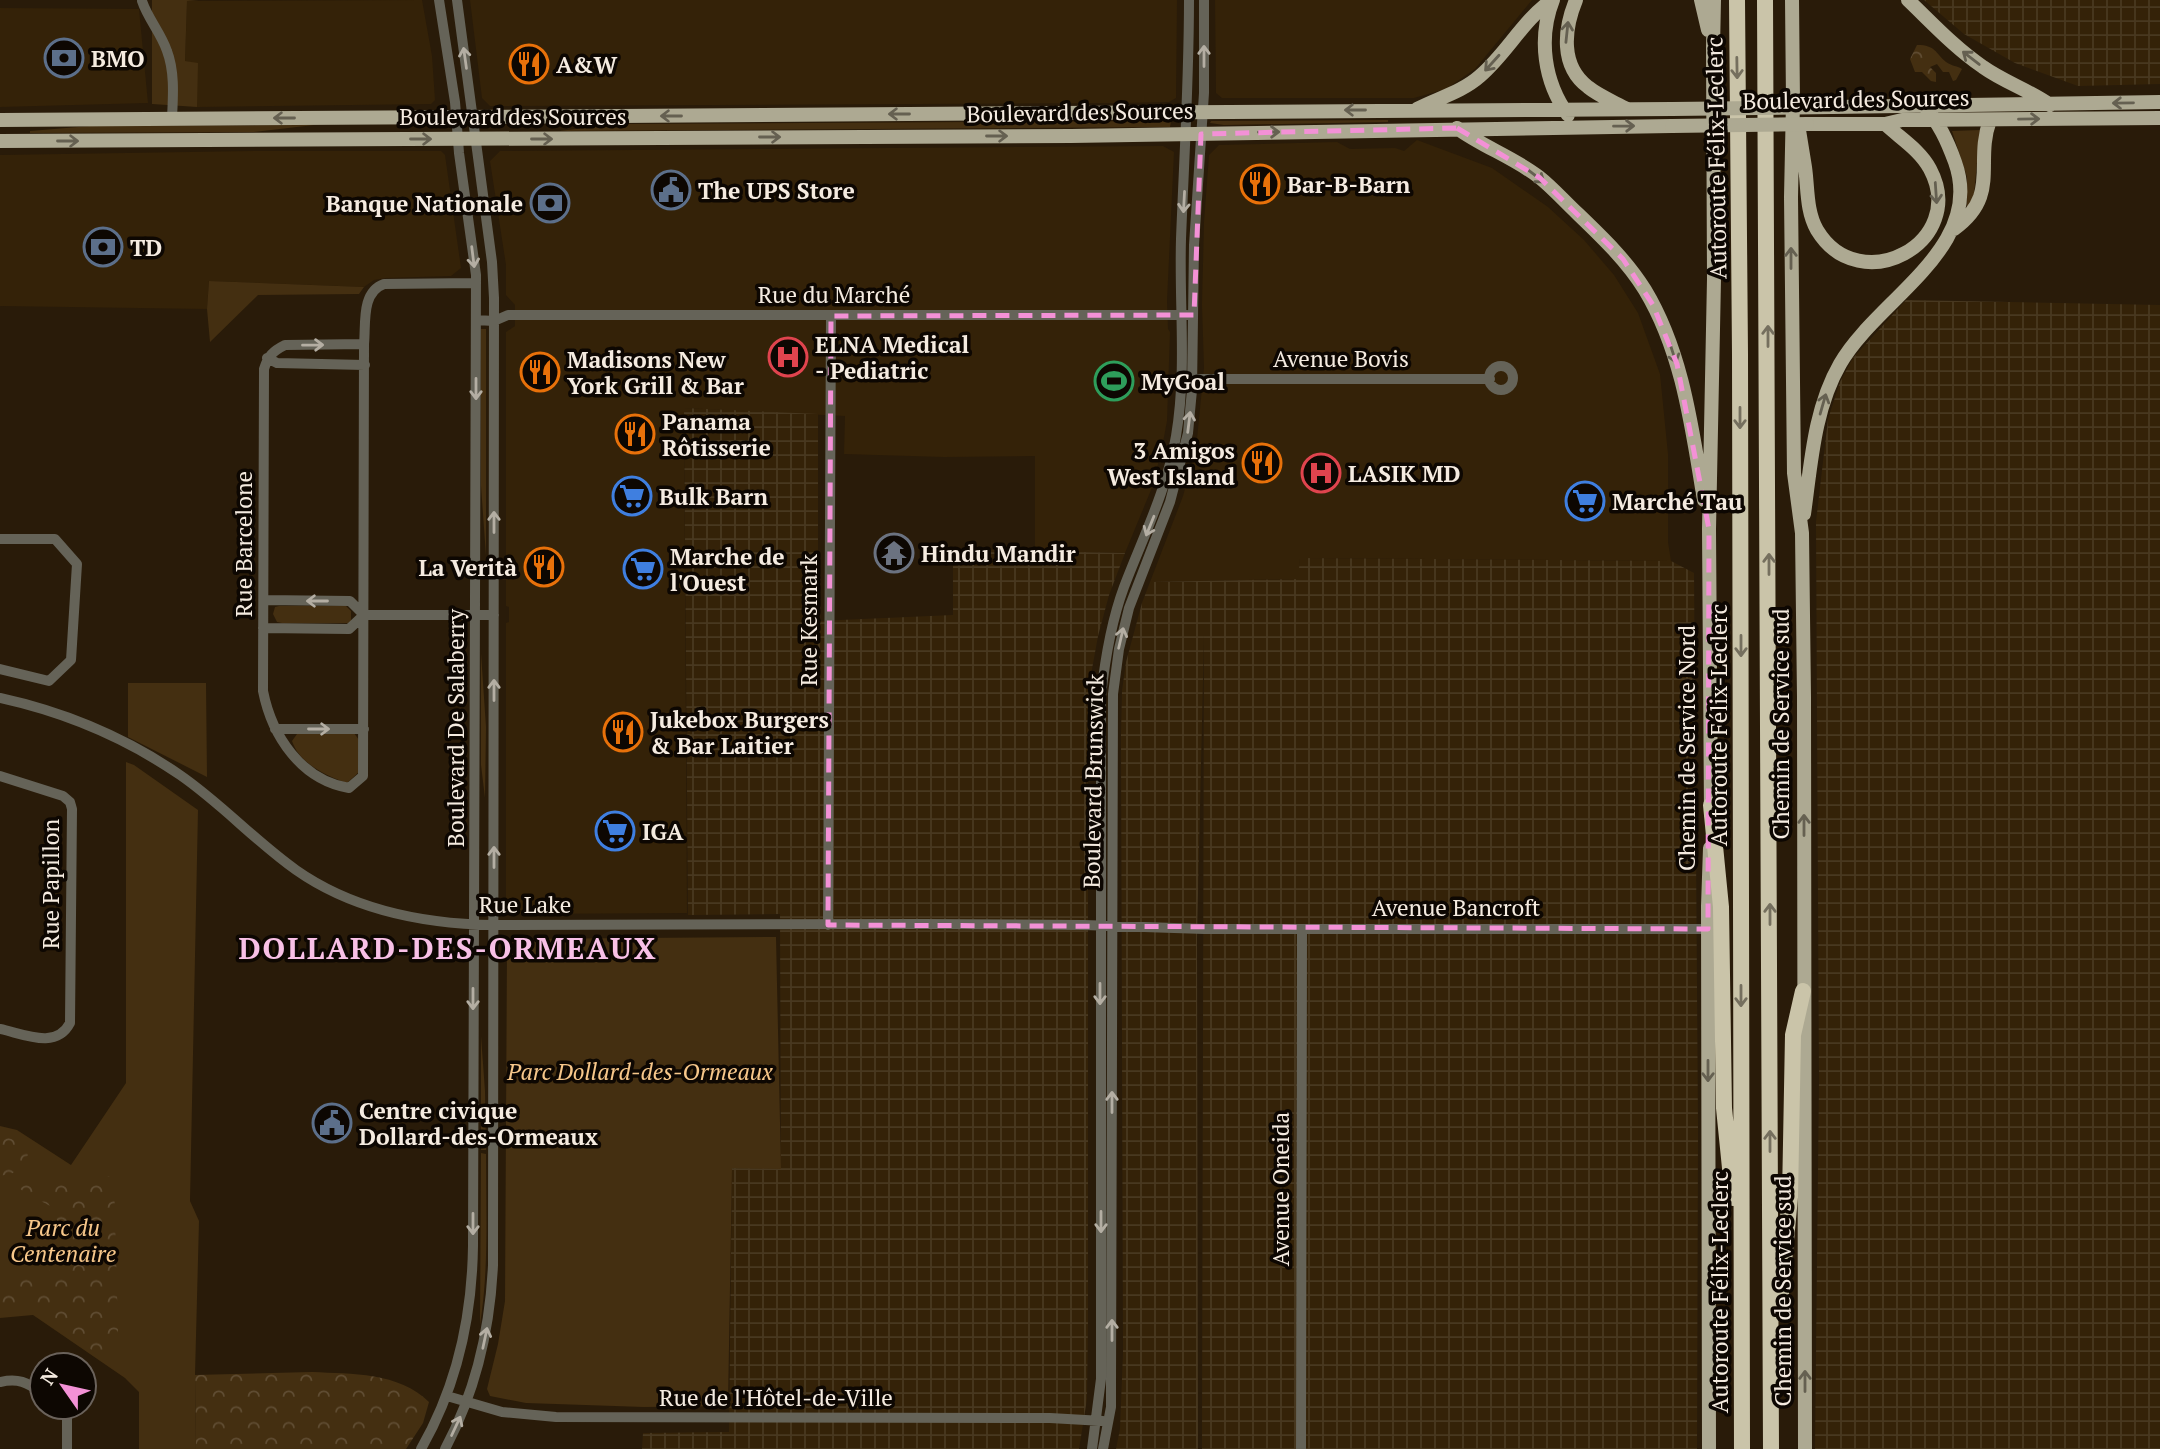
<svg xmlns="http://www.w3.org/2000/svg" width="2160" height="1449" font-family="'PT Serif',serif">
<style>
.built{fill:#342208}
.industrial{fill:url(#industrial-grid)}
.green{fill:#442f11}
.forest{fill:url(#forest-crowns)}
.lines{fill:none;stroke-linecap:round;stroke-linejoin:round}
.minor{stroke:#656358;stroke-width:10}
.major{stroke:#ada992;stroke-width:14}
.highway{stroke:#cac4a9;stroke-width:16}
.major-bridge{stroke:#ada992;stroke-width:14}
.oneway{stroke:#656051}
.oneway2{stroke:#b4aea3}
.oneway3{stroke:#756f5e}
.marked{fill:none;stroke:#f391d6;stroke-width:5;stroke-dasharray:14 9;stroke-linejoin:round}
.labels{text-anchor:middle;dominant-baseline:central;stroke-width:7;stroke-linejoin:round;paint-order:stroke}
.poi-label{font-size:23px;font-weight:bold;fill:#f5ebe0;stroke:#0d0702;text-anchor:start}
.street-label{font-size:23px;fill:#f5ebe0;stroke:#0d0702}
.park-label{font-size:23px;font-style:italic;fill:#f7c78a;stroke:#0d0702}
.district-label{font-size:30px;font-weight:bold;letter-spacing:2px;fill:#f8c0e6;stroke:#0d0702}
</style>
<defs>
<pattern id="industrial-grid" width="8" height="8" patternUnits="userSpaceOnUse" patternTransform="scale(1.75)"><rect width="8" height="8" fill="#342208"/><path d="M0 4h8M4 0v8" fill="none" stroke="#483820"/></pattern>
<pattern id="forest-crowns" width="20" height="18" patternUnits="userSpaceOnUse" patternTransform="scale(1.75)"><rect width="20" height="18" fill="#442f11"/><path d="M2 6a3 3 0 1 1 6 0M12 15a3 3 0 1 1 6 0" fill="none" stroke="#604d33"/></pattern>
</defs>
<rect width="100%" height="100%" fill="#291b09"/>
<path class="built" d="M422,0l10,56 3,44 -4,4 -234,3v-43l-12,-3 2,-60z
M470,0h707l-1,98 -7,4 -45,1 -634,3 -8,-8z
M1215,0h317l-57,69 -29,20 -32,9h-192l-6,-5z
M0,8l139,1 9,94 -148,4z
M1417,140l75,28 56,39 36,33 30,35 24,38 22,61 8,80v88l3,19 -371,-3 -1,21 -149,3 33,-86 13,-47 8,-81 -2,-63 2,-83 5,-67 10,-10 118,-3 13,7 45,-1 9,3z
M1163,146l11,6 -7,149 1,28 2,3 -3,89 -6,32 -10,37 -26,63 -90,-2v-95l-91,1 -100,-3 1,-38 -161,-8 3,505 -173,1 -8,-5v-286l3,-1v-15l-3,-1v-274l9,-6v-21l-9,-10v-30l-16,-104 10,-10z
M253,151h188l4,4 16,113 -10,8 -65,2 -12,2 -10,7 -155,-6 -2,28 -207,-3v-151z"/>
<path class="industrial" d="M1924,0h236v84l-82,2 -63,-23 -51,-29z
M1906,300l254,5v1144h-345l4,-369 -3,-558 12,-103 12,-37 13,-24z
M684,408l134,6v207l135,-6v-66l172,4 -16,42 -11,41 -8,44 -2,37v603l-1,79 -8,50h-437l1,-16 86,-1 3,-265 49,1 -1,-254 -92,1z
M1300,558l371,3 23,12 4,555 -1,321h-495l2,-814 -7,302 1,512h-82l4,-20 3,-76 -2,-618 1,-44 4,-29 16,-59 8,-21 148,-3z"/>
<path class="green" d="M152,0h47l-12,1 -2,60 13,2 -1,44 -45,-3z
M1388,120v2l-164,3 -14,-2 1,-2z
M1171,121l-1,6 -611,4 60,-7z
M314,125l-60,7 -224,1v-2l60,-5z
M1980,130l-6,64 -7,17v-34l-15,-46z
M209,281l155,6 -5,7 -101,1 -48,47 -3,-33z
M481,329h5v227l-5,-70z
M279,606h67l5,5v10l-3,2h-66l-5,-1 -4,-8 2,-7z
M481,653l5,74 -1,71 -4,-33z
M128,683h78l1,94 -79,-40z
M354,733l5,7v32l-12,11c-21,-7 -48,-20 -55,-42l5,-7z
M126,762l8,3 64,45 -8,391 9,20 -4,154 1,74h-57v-57l-14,-14 -92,-63 -33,3v-192l17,4 54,35 55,-82z
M776,937l5,232 -49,-1 -4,238 -84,1 -118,-4 -36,-7 -3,-7 11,-45 7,-43 2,-355 5,-7z
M481,1036l4,55 1,59h-5z
M481,1153l5,1c0,57 3,115 -6,171z"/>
<path class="forest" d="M1917,45c19,0 18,8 29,17 5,4 12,4 16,7l-6,11 -3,1 -4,-9h-6l-6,-8 -7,3 6,6v9l-5,-1 -9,-9h-7l-5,-13z
M0,1135l24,8 4,12 -15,18 -13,3z
M109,1176l5,3 4,152 -4,14 -9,8 -12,-2 -60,-40h-33v-37c23,4 42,2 63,-9v-30l-11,-28 -28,-15 -6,-5 5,-8c30,4 56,3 86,-3z
M312,1372c39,2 87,0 117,30l-6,21 -17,26h-210l-1,-74z"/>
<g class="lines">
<path class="minor" d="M142,1c6,18 19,32 25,50 8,21 6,46 5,67
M476,320l18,1 14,-6h679
M364,344l-79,1c-12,6 -17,11 -21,24l-1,322c9,45 38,89 86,97l14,-12 1,-432c2,-20 -3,-52 20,-60l92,-1
M267,358l10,5 88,2
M1489 378a12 12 0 1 1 24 0a12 12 0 1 1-24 0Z
M1192,379h298
M0,539h55l22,25 -6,96 -22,21 -49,-12
M264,600l86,1 14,14
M263,628l86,1 15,-14h130
M0,698c64,14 126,40 180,77 42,29 75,66 116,95 57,40 129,54 198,55l428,-1 162,1 120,4h504
M275,729h89
M0,776l63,20 7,6 2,7 -2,214c-14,27 -46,11 -70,6
M828,925l3,-609
M0,1382c18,-4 27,0 42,11
M447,1396l55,16 54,5 494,1 53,3
M61,1407l6,7v35
M421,1449c36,-63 51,-130 52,-203l3,-971 -17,-122 -4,-51 -16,-102
M445,1449c31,-58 45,-119 48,-184l1,-967 -2,-36 -35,-262
M1092,1449l9,-70v-683c4,-37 10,-74 23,-109 19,-50 43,-97 52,-151 11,-65 3,-131 5,-197 3,-79 8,-159 8,-239
M1103,1449l8,-42v-20l2,-693 6,-45 10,-41 41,-106 18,-69 4,-43 2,-145 10,-152v-93
M1301,1449l1,-520"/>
<path class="major" d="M1553,0c-15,38 -9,82 15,115
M1576,0c-12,29 -16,66 12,87 11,9 26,15 39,22
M1701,0l7,30
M1792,0l1,101 -2,96 3,276 8,60 2,164 1,752
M1908,0c24,23 47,48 75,67 21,15 46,23 67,38
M1832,107l328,-5
M1417,109c21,-11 45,-17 63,-33 27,-23 43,-56 72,-76
M0,120l1672,-11
M1807,124h78l17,-4 258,-2
M1457,128c26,19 56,29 82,49 14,11 26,25 39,37 24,23 49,47 67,76 38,63 47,139 59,210
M1799,130c2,12 4,24 6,37 3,20 1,44 12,63 43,71 152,12 113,-61 -10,-19 -30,-31 -45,-45
M0,141l1071,-5 601,-10
M1954,229c47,-34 20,-66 36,-109
M1804,514c7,-50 10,-105 36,-150 37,-65 146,-116 115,-202 -8,-22 -16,-39 -31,-56
M1711,814l-2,-285 5,-250 -1,-231 1,-48
M1709,1449l-1,-543 2,-58"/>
<path class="highway" d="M1737,0l3,354 2,1095
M1765,0l6,1449
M1711,805l10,102 3,201 9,90
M1780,1305l10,-108 3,-162 10,-44"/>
<path class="major-bridge" d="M1672,109l160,-2
M1672,126l135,-2"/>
</g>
<defs><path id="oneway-shaft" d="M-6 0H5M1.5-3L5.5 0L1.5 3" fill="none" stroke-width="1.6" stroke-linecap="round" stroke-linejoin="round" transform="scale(1.75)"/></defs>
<g class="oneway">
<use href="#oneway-shaft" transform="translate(1567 32) rotate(-84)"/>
<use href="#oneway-shaft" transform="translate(1971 58) rotate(-142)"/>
<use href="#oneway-shaft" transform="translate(1492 63) rotate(132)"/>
<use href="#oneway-shaft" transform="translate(2123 103) rotate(179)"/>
<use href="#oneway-shaft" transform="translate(1355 110) rotate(180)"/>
<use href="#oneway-shaft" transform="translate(899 114) rotate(180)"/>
<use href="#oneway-shaft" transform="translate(671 116) rotate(-180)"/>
<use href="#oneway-shaft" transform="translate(284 118) rotate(180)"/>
<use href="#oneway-shaft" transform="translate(2029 119) rotate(-1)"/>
<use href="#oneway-shaft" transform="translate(1624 126) rotate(-1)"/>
<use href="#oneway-shaft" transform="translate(1269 132) rotate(-1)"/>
<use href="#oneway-shaft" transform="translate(997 136)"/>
<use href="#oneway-shaft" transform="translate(770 137)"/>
<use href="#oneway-shaft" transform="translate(421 139)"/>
<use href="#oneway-shaft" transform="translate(542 139)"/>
<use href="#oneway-shaft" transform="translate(68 141)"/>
<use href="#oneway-shaft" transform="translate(1536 176) rotate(38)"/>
<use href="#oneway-shaft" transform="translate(1936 193) rotate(86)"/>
<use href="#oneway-shaft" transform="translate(1791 258) rotate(-90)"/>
<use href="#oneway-shaft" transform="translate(1673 353) rotate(72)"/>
<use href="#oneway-shaft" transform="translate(1823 404) rotate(-74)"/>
<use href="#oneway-shaft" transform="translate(1804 825) rotate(-90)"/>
<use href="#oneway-shaft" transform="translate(1708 1071) rotate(90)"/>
<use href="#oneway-shaft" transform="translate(1805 1381) rotate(-90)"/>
</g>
<g class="oneway2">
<use href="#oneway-shaft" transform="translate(1204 56) rotate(-90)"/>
<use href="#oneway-shaft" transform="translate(465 58) rotate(-98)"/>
<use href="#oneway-shaft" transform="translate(1184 202) rotate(93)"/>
<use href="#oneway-shaft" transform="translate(473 257) rotate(83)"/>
<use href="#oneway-shaft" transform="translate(313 345) rotate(-1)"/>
<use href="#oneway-shaft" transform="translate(476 389) rotate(90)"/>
<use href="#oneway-shaft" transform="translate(1189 422) rotate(-83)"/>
<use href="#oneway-shaft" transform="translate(494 522) rotate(-90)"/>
<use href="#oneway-shaft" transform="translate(1150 526) rotate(112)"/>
<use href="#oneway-shaft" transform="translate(317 601) rotate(-180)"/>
<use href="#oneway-shaft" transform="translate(1121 638) rotate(-77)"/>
<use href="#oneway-shaft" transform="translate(494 690) rotate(-90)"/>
<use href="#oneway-shaft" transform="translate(319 729)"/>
<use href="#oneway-shaft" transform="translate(494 857) rotate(-90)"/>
<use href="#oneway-shaft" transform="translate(1100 994) rotate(90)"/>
<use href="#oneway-shaft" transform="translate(473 999) rotate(90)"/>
<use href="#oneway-shaft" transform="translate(1112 1102) rotate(-90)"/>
<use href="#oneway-shaft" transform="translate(1101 1222) rotate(90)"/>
<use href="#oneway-shaft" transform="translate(473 1224) rotate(90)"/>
<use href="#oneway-shaft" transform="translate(1112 1330) rotate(-90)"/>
<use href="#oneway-shaft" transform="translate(485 1338) rotate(-78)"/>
<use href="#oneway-shaft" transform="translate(456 1426) rotate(-65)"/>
</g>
<g class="oneway3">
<use href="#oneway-shaft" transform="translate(1737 68) rotate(89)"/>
<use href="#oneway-shaft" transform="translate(1768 336) rotate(-90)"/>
<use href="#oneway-shaft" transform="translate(1740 418) rotate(90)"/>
<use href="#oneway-shaft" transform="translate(1769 564) rotate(-90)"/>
<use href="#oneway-shaft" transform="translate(1741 646) rotate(90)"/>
<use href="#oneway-shaft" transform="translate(1770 914) rotate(-90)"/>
<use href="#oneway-shaft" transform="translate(1741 996) rotate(90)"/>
<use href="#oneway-shaft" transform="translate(1770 1141) rotate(-90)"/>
</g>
<path class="marked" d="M1457,128l83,50 83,81 30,46 24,59 32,165 -1,400 -880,-4 3,-609 363,-1 7,-181z"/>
<defs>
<symbol id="bank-ring" viewBox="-11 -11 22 22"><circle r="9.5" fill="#0d0702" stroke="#5c6f8a" stroke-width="1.5"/><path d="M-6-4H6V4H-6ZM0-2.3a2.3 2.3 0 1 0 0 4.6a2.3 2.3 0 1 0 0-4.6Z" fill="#5c6f8a"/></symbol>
<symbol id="restaurant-ring" viewBox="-11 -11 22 22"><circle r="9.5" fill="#0d0702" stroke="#e8710a" stroke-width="1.5"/><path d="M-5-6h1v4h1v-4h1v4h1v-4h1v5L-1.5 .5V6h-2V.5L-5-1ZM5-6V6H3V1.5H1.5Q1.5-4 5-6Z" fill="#e8710a"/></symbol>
<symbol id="civic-ring" viewBox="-11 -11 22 22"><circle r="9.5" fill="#0d0702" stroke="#5c6f8a" stroke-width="1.5"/><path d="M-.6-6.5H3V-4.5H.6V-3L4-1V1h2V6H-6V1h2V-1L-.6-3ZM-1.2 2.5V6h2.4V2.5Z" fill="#5c6f8a"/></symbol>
<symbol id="hospital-ring" viewBox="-11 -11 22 22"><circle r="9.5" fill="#0d0702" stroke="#e0444e" stroke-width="1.5"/><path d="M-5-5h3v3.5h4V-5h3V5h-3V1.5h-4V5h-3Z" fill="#e0444e"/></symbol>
<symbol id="stadium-ring" viewBox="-11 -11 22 22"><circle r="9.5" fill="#0d0702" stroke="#2e9e5b" stroke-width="1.5"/><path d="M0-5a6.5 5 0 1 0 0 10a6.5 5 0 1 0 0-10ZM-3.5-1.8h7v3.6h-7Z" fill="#2e9e5b"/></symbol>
<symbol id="supermarket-ring" viewBox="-11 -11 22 22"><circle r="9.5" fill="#0d0702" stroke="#3f7fe0" stroke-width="1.5"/><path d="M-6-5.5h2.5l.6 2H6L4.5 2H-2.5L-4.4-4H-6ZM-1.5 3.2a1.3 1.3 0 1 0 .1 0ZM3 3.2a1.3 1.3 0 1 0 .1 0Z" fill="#3f7fe0"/></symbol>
<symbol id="temple-ring" viewBox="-11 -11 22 22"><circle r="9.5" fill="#0d0702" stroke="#6b7280" stroke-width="1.5"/><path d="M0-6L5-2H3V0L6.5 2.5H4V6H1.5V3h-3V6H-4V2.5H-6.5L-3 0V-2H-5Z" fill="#6b7280"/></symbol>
</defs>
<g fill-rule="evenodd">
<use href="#bank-ring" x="42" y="36" width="44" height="44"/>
<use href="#restaurant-ring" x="507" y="42" width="44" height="44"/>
<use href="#restaurant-ring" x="1238" y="162" width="44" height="44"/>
<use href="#civic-ring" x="649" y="168" width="44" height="44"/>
<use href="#bank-ring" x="528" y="181" width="44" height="44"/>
<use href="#bank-ring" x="81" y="225" width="44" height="44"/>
<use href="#hospital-ring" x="766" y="335" width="44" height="44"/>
<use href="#restaurant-ring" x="518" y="350" width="44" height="44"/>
<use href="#stadium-ring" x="1092" y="359" width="44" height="44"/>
<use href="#restaurant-ring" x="613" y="412" width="44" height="44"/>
<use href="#restaurant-ring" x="1240" y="441" width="44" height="44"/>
<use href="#hospital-ring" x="1299" y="451" width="44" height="44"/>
<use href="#supermarket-ring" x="610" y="474" width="44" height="44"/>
<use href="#supermarket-ring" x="1563" y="479" width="44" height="44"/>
<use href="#temple-ring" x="872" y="531" width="44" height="44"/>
<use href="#restaurant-ring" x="522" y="545" width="44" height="44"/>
<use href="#supermarket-ring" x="621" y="547" width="44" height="44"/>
<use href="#restaurant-ring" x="601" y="710" width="44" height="44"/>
<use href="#supermarket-ring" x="593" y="809" width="44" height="44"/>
<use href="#civic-ring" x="310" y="1101" width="44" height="44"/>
</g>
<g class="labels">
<g class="poi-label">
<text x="91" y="58">BMO</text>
<text x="556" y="64">A&amp;W</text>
<text x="1287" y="184">Bar-B-Barn</text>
<text x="698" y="190">The UPS Store</text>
<text x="523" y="203" text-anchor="end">Banque Nationale</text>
<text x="130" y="247">TD</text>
<text x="815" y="344">ELNA Medical<tspan x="815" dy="26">- Pediatric</tspan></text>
<text x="567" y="359">Madisons New<tspan x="567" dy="26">York Grill &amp; Bar</tspan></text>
<text x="1141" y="381">MyGoal</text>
<text x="662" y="421">Panama<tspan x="662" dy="26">Rôtisserie</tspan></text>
<text x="1235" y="450" text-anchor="end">3 Amigos<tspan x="1235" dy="26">West Island</tspan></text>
<text x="1348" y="473">LASIK MD</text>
<text x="659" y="496">Bulk Barn</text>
<text x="1612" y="501">Marché Tau</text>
<text x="921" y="553">Hindu Mandir</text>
<text x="670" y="556">Marche de<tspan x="670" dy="26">l'Ouest</tspan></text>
<text x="517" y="567" text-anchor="end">La Verità</text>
<text x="650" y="719">Jukebox Burgers<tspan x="650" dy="26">&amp; Bar Laitier</tspan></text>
<text x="642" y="831">IGA</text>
<text x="359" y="1110">Centre civique<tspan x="359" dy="26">Dollard-des-Ormeaux</tspan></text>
</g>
<g class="street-label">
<text transform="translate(1856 99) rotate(-1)">Boulevard des Sources</text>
<text transform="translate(1080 112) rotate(-1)">Boulevard des Sources</text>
<text x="513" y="116">Boulevard des Sources</text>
<text transform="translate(1716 158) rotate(-91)">Autoroute Félix-Leclerc</text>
<text x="834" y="294">Rue du Marché</text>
<text x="1341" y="358">Avenue Bovis</text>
<text transform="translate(243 544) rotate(-90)">Rue Barcelone</text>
<text transform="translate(808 620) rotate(-90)">Rue Kesmark</text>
<text transform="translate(1780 724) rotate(-90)">Chemin de Service sud</text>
<text transform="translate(1718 725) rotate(-90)">Autoroute Félix-Leclerc</text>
<text transform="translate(455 728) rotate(-90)">Boulevard De Salaberry</text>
<text transform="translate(1686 748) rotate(-90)">Chemin de Service Nord</text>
<text transform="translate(1093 781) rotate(-89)">Boulevard Brunswick</text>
<text transform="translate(50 884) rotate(-90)">Rue Papillon</text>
<text x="525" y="904">Rue Lake</text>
<text x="1456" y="907">Avenue Bancroft</text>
<text transform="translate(1280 1189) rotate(-90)">Avenue Oneida</text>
<text transform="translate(1782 1291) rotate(-90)">Chemin de Service sud</text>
<text transform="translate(1719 1292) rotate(-90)">Autoroute Félix-Leclerc</text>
<text x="776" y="1397">Rue de l'Hôtel-de-Ville</text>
</g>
<g class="park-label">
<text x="640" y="1071">Parc Dollard-des-Ormeaux</text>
<text x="63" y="1227">Parc du<tspan x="63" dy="26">Centenaire</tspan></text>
</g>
<g class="district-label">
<text x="448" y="948">DOLLARD-DES-ORMEAUX</text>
</g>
</g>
<g transform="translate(63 1386) rotate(304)"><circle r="33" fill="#0d0702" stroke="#6a625b" stroke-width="2"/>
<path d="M0-5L12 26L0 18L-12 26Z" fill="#f391d6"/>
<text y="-10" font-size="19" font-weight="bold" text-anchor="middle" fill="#f5ebe0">N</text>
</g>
</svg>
